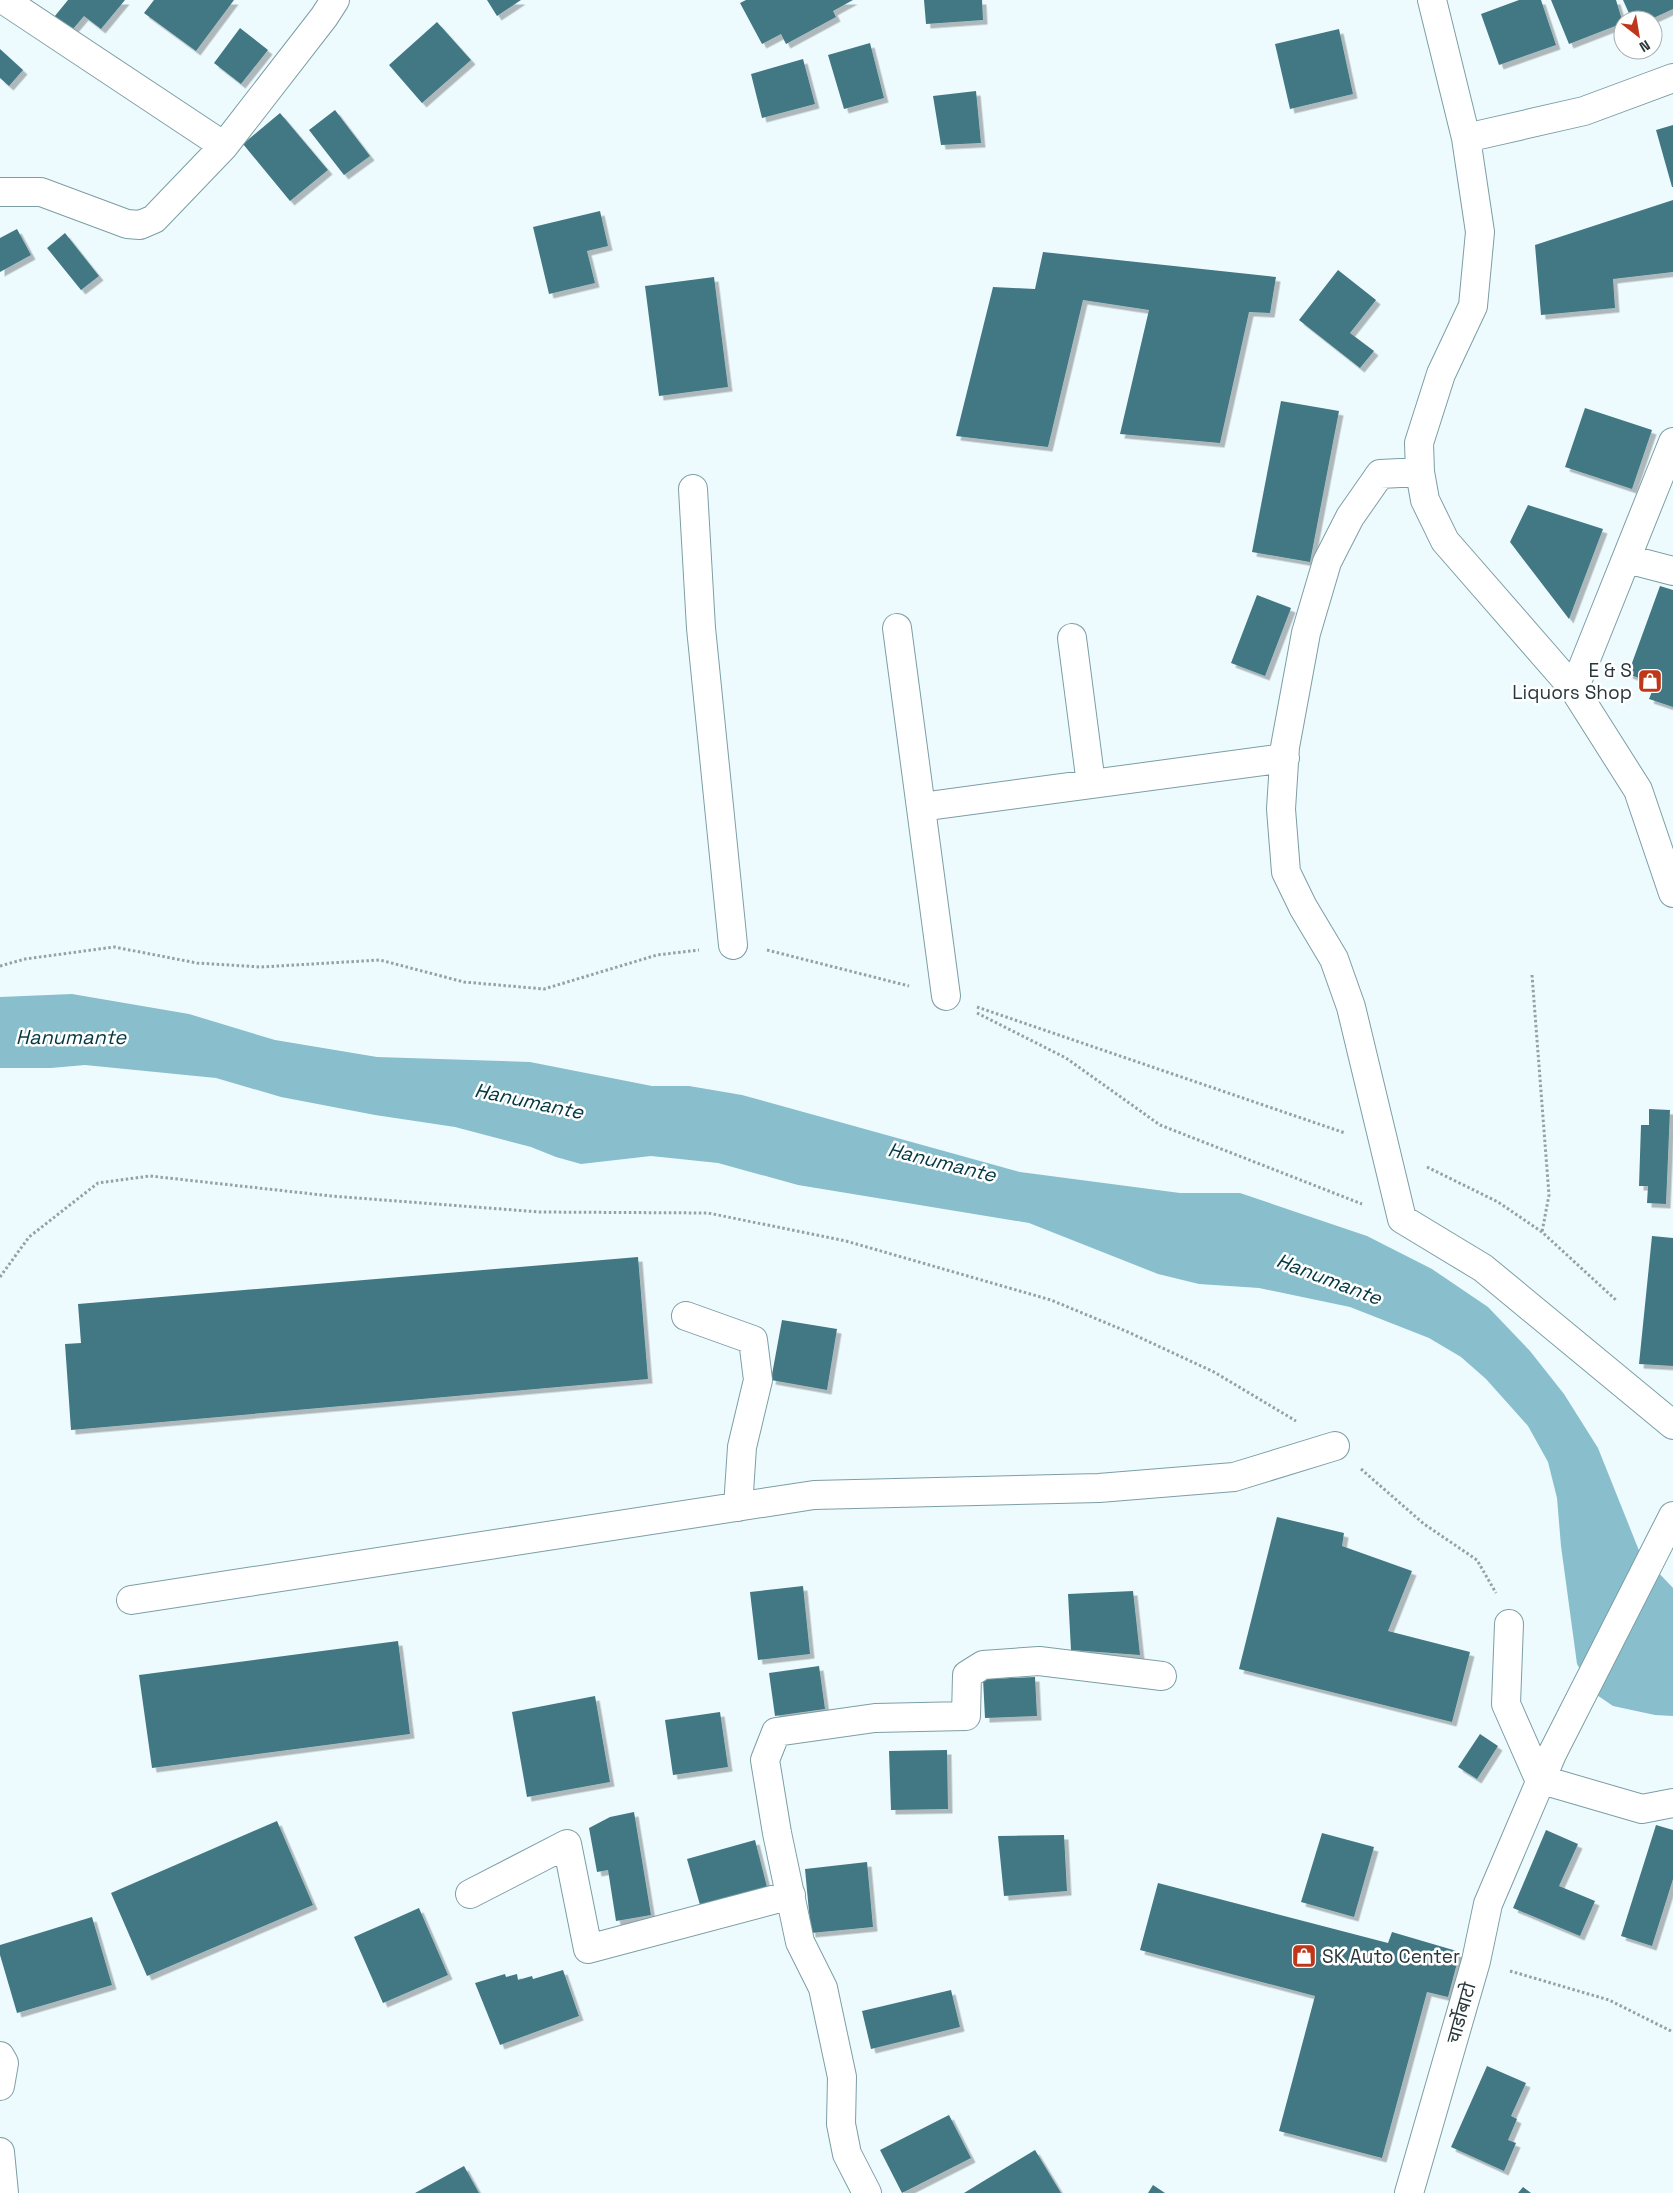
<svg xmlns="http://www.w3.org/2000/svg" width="1673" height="2193" font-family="'Space Grotesk','Noto Sans Devanagari',sans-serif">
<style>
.water{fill:#89bfcc}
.building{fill:#437883;filter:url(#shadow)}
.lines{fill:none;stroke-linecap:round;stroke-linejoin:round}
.minor-casing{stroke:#7c9ea5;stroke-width:30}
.path{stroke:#94a2a6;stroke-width:3;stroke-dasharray:2.5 2.5;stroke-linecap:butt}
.minor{stroke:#fff;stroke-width:28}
.labels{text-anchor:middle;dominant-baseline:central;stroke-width:5;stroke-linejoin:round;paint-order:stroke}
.poi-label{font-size:19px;fill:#29373b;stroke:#fff;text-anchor:end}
.street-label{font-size:19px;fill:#29373b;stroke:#fff}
.water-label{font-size:20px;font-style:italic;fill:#033842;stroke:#fff}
</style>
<defs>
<filter id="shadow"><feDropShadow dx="4.5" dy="4.5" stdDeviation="0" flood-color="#0004"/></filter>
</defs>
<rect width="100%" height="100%" fill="#edfbff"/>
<path class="water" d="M72,994l117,20 86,26 102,17 153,5 122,24h37l53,9 278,77 160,21h60l127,43 65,33 56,38 42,44 34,43 34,54 42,105 33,35v128l-18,-1 -42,-9 -19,-13 -17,-29 -16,-118 -4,-48 -9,-36 -20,-36 -42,-47 -25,-22 -32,-19 -79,-31 -91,-19 -60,-4 -41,-10 -129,-51 -231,-38 -80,-22 -67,-7 -70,8 -25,-7 -25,-10 -76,-20 -80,-12 -94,-18 -65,-19 -131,-13 -34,3h-51v-71z"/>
<path class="building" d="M68,0h57l-24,29 -17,-13 -17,20 -17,-14z
M154,0h80l-38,51 -52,-38z
M487,0h34l-24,16z
M746,0h107l-20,11 3,6 -50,27 -5,-10 -19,10 -22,-41z
M924,0h58l1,20 -57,4z
M1519,0h22l15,45 -57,20 -18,-51z
M1551,0h65l7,23 -54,21z
M1623,0h50v9l-24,11h-17z
M437,22l34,38 -49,43 -33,-38z
M240,28l28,22 -27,34 -27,-21z
M1339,29l14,65 -63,15 -15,-65z
M870,43l14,55 -40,11 -16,-54z
M0,49l23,21 -14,16 -9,-8z
M803,59l12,45 -53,14 -11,-44z
M976,91l5,52 -40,2 -8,-49z
M335,110l35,46 -26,19 -35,-45z
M280,113l48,57 -38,31 -47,-57z
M1673,125v62h-1l-16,-57z
M1673,200v72l-60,7 2,29 -74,7 -6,-70z
M600,211l8,35 -21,5 8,32 -46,11 -16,-67z
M17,229l14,26 -31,17v-34z
M65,233l34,43 -18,14 -34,-42z
M1043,252l233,25 -6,36 -21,-1 -29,131 -100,-9 29,-124 -66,-10 -35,147 -92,-11 37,-149 42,2z
M1338,270l38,30 -26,33 24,18 -14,17 -61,-48z
M714,277l14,110 -69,9 -14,-110z
M1281,401l58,10 -29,151 -58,-10z
M1585,408l67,22 -20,59 -67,-22z
M1528,505l75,24 -34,90 -59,-77z
M1660,586l13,4v117l-24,-8 6,-15 -27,-10z
M1257,595l34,13 -26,68 -34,-13z
M1649,1109l21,1 -4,94 -19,-1 1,-17h-9l2,-61h8z
M1652,1236l21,2v128l-34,-2z
M638,1257l10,122 -577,51 -6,-86 16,-1 -3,-39z
M782,1320l55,9 -10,61 -56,-10z
M1277,1517l67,16 -2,13 70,25 -24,60 82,21 -18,70 -213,-53z
M803,1586l7,68 -52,6 -8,-68z
M1133,1591l7,64 -69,-5 -3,-56z
M398,1641l12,93 -258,34 -13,-93z
M819,1666l6,43 -50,7 -6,-43z
M1035,1677l2,39 -52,2 -2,-39z
M595,1696l15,86 -83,15 -15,-85z
M720,1712l8,55 -55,8 -8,-55z
M1480,1734l18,12 -21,33 -19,-12z
M947,1750l1,59 -57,1 -2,-59z
M634,1812l17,103 -35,6 -8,-51 -11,2 -8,-44 21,-11z
M277,1821l36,84 -166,71 -36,-83z
M1656,1825l17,5v49l-21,67 -31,-10z
M1546,1830l32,14 -19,42 36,15 -15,35 -67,-28z
M1322,1833l52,14 -20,70 -53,-15z
M1064,1835l3,56 -63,5 -6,-60z
M755,1840l12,47 -67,18 -13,-46z
M867,1862l6,65 -62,6 -6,-64z
M1158,1883l230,60 4,-11 68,20 -12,45 -21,-5 -45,166 -103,-27 36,-135 -175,-46z
M419,1908l29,67 -65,28 -29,-66z
M92,1917l20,68 -95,28 -17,-58v-10z
M563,1970l16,46 -79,29 -25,-62 30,-9 1,3 11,-3 1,6 14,-4 1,3z
M951,1990l9,37 -89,22 -9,-38z
M1487,2066l39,17 -15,33 6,3 -9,21 8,3 -12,28 -53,-24z
M949,2115l22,43 -69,35 -22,-43z
M1035,2150l26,43h-97l18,-11z
M464,2166l15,27h-64z
M1153,2185l12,8h-17z
M1523,2187l8,6h-13z"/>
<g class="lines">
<defs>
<path id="minor" d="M4,0l220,146
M1432,0l34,138 14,94 -7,74 -32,68 -22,69 1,29 5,28 20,41 129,148 64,101 35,103
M1466,138l118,-27 89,-33
M0,192h41l86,32 13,1 14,-6 70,-73 100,-129 11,-17
M1420,472l-40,2 -30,43 -23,45 -21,71 -21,114 -4,62 5,63 17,35 31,52 17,48 51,212 81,49 190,157
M693,489l8,139 32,317
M1627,559l46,12
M897,628l49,368
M1072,638l19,146
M1574,689l99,-247
M921,807l364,-49
M686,1316l67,24 5,40 -16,67 -4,60
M131,1600l683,-105 285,-7 135,-11 101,-31
M1509,1624l-3,80 33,75
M1539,1779l103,30 31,-6
M470,1894l97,-50 21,105 203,-54
M0,2056l4,7 -4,23
M0,2152l4,41
M867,2193l-20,-39 -6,-30 1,-47 -19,-89 -23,-46 -23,-109 -12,-73 11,-28 99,-14 91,-2 1,-41 16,-10 56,-4 123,15
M1409,2193l67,-232 12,-57 64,-150 121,-238"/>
</defs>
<use href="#minor" class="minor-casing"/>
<path class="path" d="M767,950l142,36
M0,966l25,-7 89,-12 83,16 64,4 119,-7 84,22 80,7 113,-34 42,-5
M1532,975l17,220 -7,37
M977,1007l368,126
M977,1013l89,45 94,67 202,79
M1427,1167l71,35 44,30 75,69
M0,1277l29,-40 69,-54 52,-7 181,20 209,16 168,1 138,28 205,59 77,32 86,40 82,49
M1361,1469l63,55 53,36 19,33
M1510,1971l99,29 64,32"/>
<use href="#minor" class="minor"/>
</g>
<defs>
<symbol id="shop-square" viewBox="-11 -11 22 22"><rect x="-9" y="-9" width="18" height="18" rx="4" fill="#c03619" stroke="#fff"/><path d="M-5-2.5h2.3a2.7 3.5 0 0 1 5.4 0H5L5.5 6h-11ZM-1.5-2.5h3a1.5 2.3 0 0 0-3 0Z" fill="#fff"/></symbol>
</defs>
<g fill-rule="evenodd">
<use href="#shop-square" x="1636" y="667" width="28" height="28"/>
<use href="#shop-square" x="1290" y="1942" width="28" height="28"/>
</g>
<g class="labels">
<g class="poi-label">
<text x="1632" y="670">E &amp; S<tspan x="1632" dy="22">Liquors Shop</tspan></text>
<text x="1322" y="1956" text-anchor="start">SK Auto Center</text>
</g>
<g class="street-label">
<text transform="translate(1461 2013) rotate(-74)">चार्डोबाटो</text>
</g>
<g class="water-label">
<text x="71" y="1037">Hanumante</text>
<text transform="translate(529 1101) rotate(12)">Hanumante</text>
<text transform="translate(942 1162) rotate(14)">Hanumante</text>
<text transform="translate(1329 1279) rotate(21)">Hanumante</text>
</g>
</g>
<g transform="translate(1638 35) rotate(149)"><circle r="24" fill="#ffffff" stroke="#a9afb1"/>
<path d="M0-4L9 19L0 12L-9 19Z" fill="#c03619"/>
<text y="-8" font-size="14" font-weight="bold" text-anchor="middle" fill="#29373b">N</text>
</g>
</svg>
